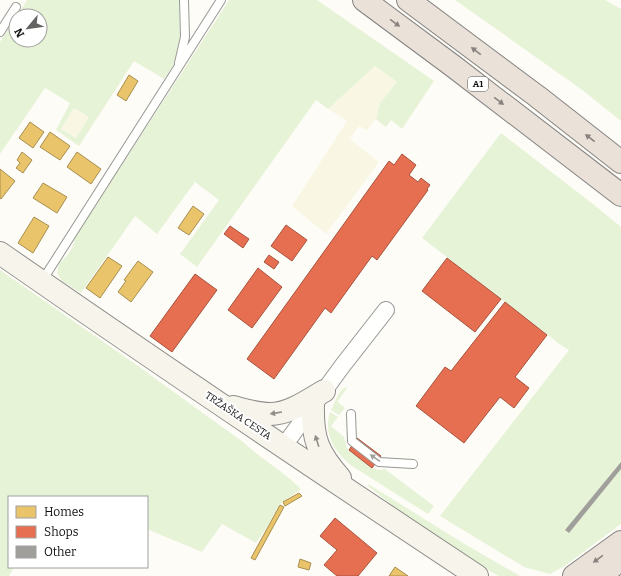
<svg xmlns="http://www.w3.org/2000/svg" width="621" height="576" font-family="Bitter,serif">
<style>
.farmland{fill:#f9f7e4}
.green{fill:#e7f3d7;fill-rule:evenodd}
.homes{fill:#e9c46a;stroke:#a88e4f}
.shops{fill:#e76f51;stroke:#a7533e}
.building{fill:#a19f9c}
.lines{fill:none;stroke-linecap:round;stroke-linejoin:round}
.service-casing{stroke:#979795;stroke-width:10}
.minor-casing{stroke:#979795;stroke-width:18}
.secondary-casing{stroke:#8e8d8b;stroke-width:24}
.motorway-casing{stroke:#858482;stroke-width:24}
.service{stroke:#fffffe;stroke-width:8}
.minor{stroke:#fffffe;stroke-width:16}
.secondary{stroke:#f6f4eb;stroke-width:22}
.motorway{stroke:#eae1d8;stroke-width:22}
.oneway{fill:#88837e}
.oneway2{fill:#8f8e89}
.oneway3{fill:#a0a09f}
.labels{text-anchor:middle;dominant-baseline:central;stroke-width:4;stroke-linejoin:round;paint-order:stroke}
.shield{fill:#fff;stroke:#585858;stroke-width:1}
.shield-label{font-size:9px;font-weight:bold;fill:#111}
.street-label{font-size:10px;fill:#111;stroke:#fff}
</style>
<rect width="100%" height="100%" fill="#fdfcf7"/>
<path class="farmland" d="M375,66l22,16 -17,21 -4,16 -9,11 -8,-4 -9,13 29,23 -53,72 -34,-28 55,-85 -19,-12z
M74,108l15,9 -12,21 -16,-9z"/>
<path class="green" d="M27,0h152l1,39 -4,22 -12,18 -30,-18 -55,85 -23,-16 14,-27 -25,-15 -45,66v-112l16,-25v23h24v-24h-23zM74,108l15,9 -13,21 -15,-9z
M229,0h88l117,81 -32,48 -11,-9 -5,7 -10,-8 4,-16 17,-21 -22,-16 -47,43 -12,-9 -119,167 -17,-13 39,-54 -24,-18 -38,52 -22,-18 -54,77 -19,-12 -5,-8 2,-10c8,-6 15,-15 16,-26z
M455,0h150l16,9v112l-40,-32z
M501,133l92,71 28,23v297l-55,41 -16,9 -26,-7 -84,-51 129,-166 -7,-4 -140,-108z
M0,270l131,91 112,81c18,17 40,29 58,47l-21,15 -15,26 -9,13 -34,-19 -20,28 -55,-23v-32h-138v70h5l-5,9h-9z
M346,387l1,1 -9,13v1l7,6 -6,7 -8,-5c4,-7 7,-20 15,-23z
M330,412l8,5 -7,9 13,11 3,11 25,20 8,2 5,-1 49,37 -6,8 -76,-48c-17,-13 -29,-32 -22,-54z
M368,484l95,59 57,33h-21l-11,-6 -71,-45 -49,-39z"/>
<path class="homes" d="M129,75l9,6 -12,20 -9,-6z
M30,122l14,10 -11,16 -14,-10z
M50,132l20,14 -10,14 -20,-13z
M22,152l10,8 -9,13 -7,-5 4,-5 -3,-3z
M77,152l24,17 -10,15 -24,-17z
M0,169l15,12 -14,18 -1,-1z
M43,183l24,14 -10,16 -24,-15z
M193,206l11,8 -15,21 -11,-7z
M34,217l15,9 -16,27 -15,-10z
M108,257l14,9 -22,32 -14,-10z
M138,261l15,11 -22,30 -13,-10 8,-11 -2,-1z
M299,493l3,3 -17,10 -2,-4z
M280,505l4,2 -29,53 -4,-2z
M300,559l11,4 -2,7 -11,-3z
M395,567l13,9h-19z"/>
<path class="shops" d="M402,154l14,11 -7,10 9,7 3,-4 9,7 -3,4 1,1 -51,70 -5,-4 -41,57 -6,-5 -51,71 -27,-20 142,-198 5,4z
M286,225l21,15 -15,21 -21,-15z
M230,226l19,13 -6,9 -19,-14z
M269,255l10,7 -5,7 -10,-7z
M447,258l54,41 -26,33 -53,-41z
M258,268l24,19 -30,41 -24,-18z
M195,274l22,16 -45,62 -22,-16z
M505,302l42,33 -32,42 14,11 -15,20 -14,-11 -36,46 -48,-37 29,-39 6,4z
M357,438l24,18 -9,12 -23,-18z
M335,518l42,35 -19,23h-21l-13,-11 13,-15 -17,-14z"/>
<path class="building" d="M621,462v7l-52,64 -4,-3z"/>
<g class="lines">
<defs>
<path id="service" d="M0,32l16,-25
M179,63l6,-26 -1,-37
M42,281l179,-281
M351,414l1,27 27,21 34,2"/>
<path id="minor" d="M283,447l60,-82 43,-55"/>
<path id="secondary" d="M0,253c158,110 317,217 477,323
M313,405c-1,34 5,48 27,73
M233,407c12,3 24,7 37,7 19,0 37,-13 54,-23"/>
<path id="motorway" d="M364,0l89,66 168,129
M408,0l130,97 83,65
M574,576l47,-34
M601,576l20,-17"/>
</defs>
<use href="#service" class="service-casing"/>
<use href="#minor" class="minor-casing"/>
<use href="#secondary" class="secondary-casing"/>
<use href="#motorway" class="motorway-casing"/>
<use href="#service" class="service"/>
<use href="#minor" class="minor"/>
<use href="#secondary" class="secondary"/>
<use href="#motorway" class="motorway"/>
</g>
<defs><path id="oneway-solid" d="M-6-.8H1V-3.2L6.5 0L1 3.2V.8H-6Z"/></defs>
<g class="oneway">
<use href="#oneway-solid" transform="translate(395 23) rotate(36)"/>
<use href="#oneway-solid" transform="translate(476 51) rotate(-143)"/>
<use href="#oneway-solid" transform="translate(499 101) rotate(37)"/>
<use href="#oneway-solid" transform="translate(590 138) rotate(-142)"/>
<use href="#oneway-solid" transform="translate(598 559) rotate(144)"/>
</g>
<g class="oneway2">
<use href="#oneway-solid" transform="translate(276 413) rotate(171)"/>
<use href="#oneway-solid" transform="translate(317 441) rotate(-108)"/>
</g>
<use class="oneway3" href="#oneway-solid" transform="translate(375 458) rotate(-146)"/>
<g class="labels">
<rect class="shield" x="468" y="77" width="20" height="14" rx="3"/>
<g class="shield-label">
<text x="478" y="84">A1</text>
</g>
<g class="street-label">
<text transform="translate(238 416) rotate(34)">TRŽAŠKA CESTA</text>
</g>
</g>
<rect x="8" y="496" width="140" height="72" fill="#ffffff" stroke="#a0a0a0"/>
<rect x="16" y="506" width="20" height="12" fill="#e9c46a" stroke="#a0a0a0"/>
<text x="44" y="516" font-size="12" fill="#111111">Homes</text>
<rect x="16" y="526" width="20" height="12" fill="#e76f51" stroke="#a0a0a0"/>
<text x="44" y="536" font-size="12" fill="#111111">Shops</text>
<rect x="16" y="546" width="20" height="12" fill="#a19f9c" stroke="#a0a0a0"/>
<text x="44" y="556" font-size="12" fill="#111111">Other</text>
<g transform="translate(28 28) rotate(241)"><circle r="19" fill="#ffffff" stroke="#a0a0a0"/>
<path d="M0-3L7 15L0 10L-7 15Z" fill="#646362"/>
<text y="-6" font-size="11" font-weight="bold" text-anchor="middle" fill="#111111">N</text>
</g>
</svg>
